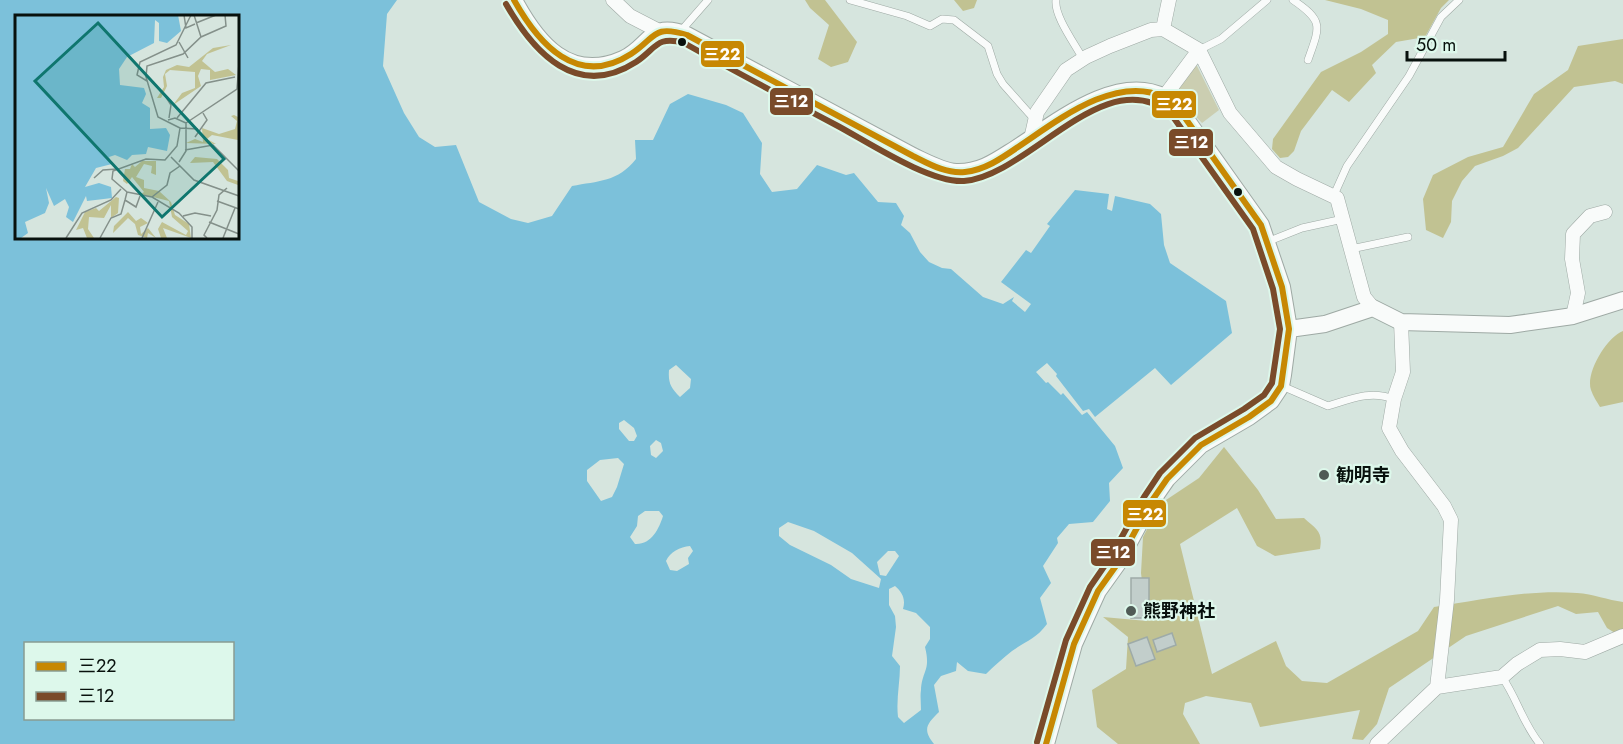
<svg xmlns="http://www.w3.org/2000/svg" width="1623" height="744" font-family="Jost,'Noto Sans JP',sans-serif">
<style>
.green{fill:#cbceb1}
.forest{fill:#c1c292}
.water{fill:#7cc1da;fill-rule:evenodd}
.pier{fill:#d6e5de}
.building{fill:#c2cecb;stroke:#9eaba8;stroke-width:1.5}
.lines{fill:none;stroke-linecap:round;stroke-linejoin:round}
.service-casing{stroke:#9ea9a4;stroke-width:8}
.minor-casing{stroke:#9ea9a4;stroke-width:15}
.tertiary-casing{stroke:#9ea9a4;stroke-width:18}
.service{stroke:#f9fbfa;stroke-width:7}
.minor{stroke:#f9fbfa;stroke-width:14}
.tertiary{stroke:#f9fbfa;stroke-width:16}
.bus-1-casing{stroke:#ddf8eb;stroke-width:10}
.bus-2-casing{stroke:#ddf8eb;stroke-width:10}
.bus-1{stroke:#c78803;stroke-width:6}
.bus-2{stroke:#7a4b2a;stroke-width:6}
.bus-dot{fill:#08110d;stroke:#ddf8eb;stroke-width:2}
.poi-dot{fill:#505b56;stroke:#ddf8eb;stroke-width:2}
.labels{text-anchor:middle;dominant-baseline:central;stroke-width:4.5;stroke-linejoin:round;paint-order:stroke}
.poi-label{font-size:18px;font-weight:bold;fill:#08110d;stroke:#ddf8eb;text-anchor:start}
.inset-road{fill:none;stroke:#84908a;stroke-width:1.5}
.view{fill:#0f766e;fill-opacity:0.15;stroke:#0f766e;stroke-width:3}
.inset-edge{fill:none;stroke:#08110d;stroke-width:3}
.line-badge{stroke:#ddf8eb;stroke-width:2}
.badge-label{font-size:16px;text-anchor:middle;font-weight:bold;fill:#fff}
</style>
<rect width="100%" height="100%" fill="#d6e5de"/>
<path class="green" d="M1196,64l23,46 -17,13 -28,-29z"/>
<path class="forest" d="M805,0h20l32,42 -9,20 -17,5 -13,-8 11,-34 -19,-17z
M954,0h23l-3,8 -11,3z
M1325,0h124l-8,8 -16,29 -29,5 -24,23 4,8 -27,29 -17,-12 -31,41 -7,20 -6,6 -8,1 -8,-9 1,-10 48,-67 40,-20 27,-18v-14l-27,-11z
M1623,39v45l-8,-3 -41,6 -56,61 -15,8 -28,10 -13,15 -10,20 -1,21 -8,16 -17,-8 -3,-31 10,-24 35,-18 35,-10 31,-53 34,-24 10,-24z
M1623,331v71l-23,5c-3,-5 -7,-11 -9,-17 -6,-17 16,-53 32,-59z
M1224,447l34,43 18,29 28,-1c13,12 19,13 16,31l-45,7 -18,-10 -20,-38 -57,36 32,130 64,-33 10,25 16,15 25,2 91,-52 16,-24c47,-7 96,-18 143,-14 16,1 31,7 46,9v36l-16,-10 -9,-16 -22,2 -18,-8 -92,30 -77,52 -12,36 -14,16 -11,-1 8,-29 -100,17 -9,-24 -45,-7 -21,7 -2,11 17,30h-82l-21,-17 -5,-37 34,-21 2,-32 -25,-20 44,4 -6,-48 2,-36 17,-33 39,-26z"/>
<path class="water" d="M0,0h397l-10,14 -4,52 21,47 15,24 16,10 21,-2 23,57 32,17 17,4 24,-7 20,-30c26,-5 46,-4 64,-27l-1,-19h18l17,-36 18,-10 38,11 17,8 19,30 -2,31 12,18 25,-3 20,-24 29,10 8,-2 24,29 18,1 8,13 -3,9 9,8 10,19 9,10 13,6 9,1 32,28 20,7 11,-7 -2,4 13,11 6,-8 -30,-22 25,-32 5,3 19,-27 -3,-2 28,-34 34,4 -2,15 5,2 3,-15 35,8 11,10 3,31 6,18 56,38 6,32 -61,52 -16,-17 -60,49 -6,-8 -6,2 -27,-35 1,-2 -10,-11 -11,9 10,11 2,-1 13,13 2,-2 19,22 5,-3 28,34 8,22 -14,15 1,18 -17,21 -24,2 -12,14 1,5 -15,23 8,17 -11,15 7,26c-11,15 -21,17 -35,27 -9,7 -18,15 -26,23l-18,-3 -11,-9 -1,9 -15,5 -7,9 5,27c-12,12 -17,17 -5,32h-934zM16,16h221v221h-221zM676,365l15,14 -1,9 -10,9c-9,-9 -12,-14 -11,-27zM624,420l10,8 3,8 -3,5h-5l-10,-12v-6zM656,440l5,3 2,8 -7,7 -5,-3 -1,-9zM618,458l6,6 -7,23 -5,10 -11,4 -14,-20v-11l13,-10zM645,511h14l4,5c-4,13 -12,29 -28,28l-5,-7 7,-11 1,-10zM690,546l3,5 -5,7 1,6 -12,7 -7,-1 -4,-9c4,-9 14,-14 24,-15zM888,551h7l4,5 -13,20 -6,-1 -3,-13zM895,586c7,6 11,13 8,23l13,4 14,14v12l-5,8c6,24 -3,23 -4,43 -1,6 0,13 0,20l-17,13 -6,-6c-2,-18 2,-34 2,-51l-8,-10 4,-29 -1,-11 -6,-11v-16zM26,644h206v74h-206z"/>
<path class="pier" d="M788,522l26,9 38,22 29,26 -2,9 -28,-9 -20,-14 -41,-20 -11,-9v-8z"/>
<path class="building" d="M1131,578h18v40h-18z
M1172,633l4,12 -19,7 -4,-12z
M1147,637l8,22 -19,7 -8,-22z"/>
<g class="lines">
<defs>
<path id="service" d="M850,0l57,16 23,10 12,-7 12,1 34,26 9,28 6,10 32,36
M1056,0c-2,16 19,44 27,59
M1293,0c31,21 27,26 15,60
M680,32l28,-32
M1199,50l22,-11 46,-39
M1334,195l13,-29 62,-90 32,-59 18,-17
M1267,242l35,-14 41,-9
M1351,249l57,-12
M1282,386l46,20c23,-7 42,-16 66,-7
M1502,677c15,21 21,47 38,67"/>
<path id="minor" d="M613,0l17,16 29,15
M1163,29l6,-29
M1164,97l35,-47
M1031,139l6,-27 29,-42 20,-13 24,-11 41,-16 12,-1 36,21 31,63 46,54 21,12 40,19 27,99 9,11
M1573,316l5,-23 -6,-34 1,-25 17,-18 15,-4
M1401,322l2,50 -9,27 -5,29 13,23 42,55 7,14 -4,80 -10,87
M1377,744l60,-57 65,-10 15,-13 23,-14 20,-1 25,3 38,-16"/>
<path id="tertiary" d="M514,0c23,43 55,83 109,59 28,-13 26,-39 64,-24l226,121c13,6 29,15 43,16 24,1 40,-11 59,-23 38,-24 101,-77 149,-52 5,3 10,8 14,11l83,117 21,62 7,42 -6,46 -2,11 -10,15 -22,16 -48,28 -34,34 -16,23 -33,61 -20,28 -24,53 -28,100
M1289,329l36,-5 48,-16 28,14 109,3 63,-9 50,-16"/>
</defs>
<use href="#service" class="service-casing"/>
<use href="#minor" class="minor-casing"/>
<use href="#tertiary" class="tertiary-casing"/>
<use href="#service" class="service"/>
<use href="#minor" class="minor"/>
<use href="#tertiary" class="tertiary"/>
<defs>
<path id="bus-1" d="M514,0c24,43 63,89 117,54 25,-16 21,-30 56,-19l226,121c16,8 33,18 52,16 20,-2 37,-14 53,-25 39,-26 97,-73 146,-50 5,2 9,7 14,11l83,117 21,62 7,42 -8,57 -10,15 -22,16 -48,28 -34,34 -16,23 -33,61 -20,28 -24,53 -28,100"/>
<path id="bus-2" d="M506,4c28,49 71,96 130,58 20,-13 20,-27 48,-19 50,28 101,55 152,82 32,17 93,58 128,56 65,-5 141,-121 207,-67l82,115 20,60 7,40 -8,54 -8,12 -20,14 -49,29 -35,35 -16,24 -34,61 -20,29 -24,53 -29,102"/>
</defs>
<use href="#bus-1" class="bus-1-casing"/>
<use href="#bus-2" class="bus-2-casing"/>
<use href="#bus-1" class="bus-1"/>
<use href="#bus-2" class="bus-2"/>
</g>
<g class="bus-dot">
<circle cx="682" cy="42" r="5"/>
<circle cx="1238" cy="192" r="5"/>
</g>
<g class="poi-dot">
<circle cx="1324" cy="475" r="6"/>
<circle cx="1131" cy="611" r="6"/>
</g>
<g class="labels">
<g class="poi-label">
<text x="1336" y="475">勧明寺</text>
<text x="1143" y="611">熊野神社</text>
</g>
</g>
<g transform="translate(15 15)">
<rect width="224" height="224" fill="#d6e5de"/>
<path d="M216,30l-24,9 -5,7 13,11 13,-3 8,6 -26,5v-10l-9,-1 -3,7 3,10 -28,19 9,-12 13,-5v-16l-25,-2 -5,4 2,12 -6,12h-4l7,-11 -1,-10 3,-7 11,-5 12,2 24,-19zM219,100l4,2v23l-26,-5 -5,4 9,5 -30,-1 9,-4 8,3 -1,-14 17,6 16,-5 2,-8 -6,-5zM180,142l22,2 11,11 1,8 9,3v4l-11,-4 -14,-19 -23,1zM127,146h14v14l-5,-2 1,-7 -8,-2 -8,13 8,3v8l15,3 12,11 4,13 14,9 2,14 -28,-10 4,10h-6l-3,-9 4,-7 24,13 2,-4 -16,-14 -3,-16 -28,-7 3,-2 -12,-15 -5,7 -4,-3 2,-12h5l2,-5 3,3zM101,182l3,1 -1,15 -7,5v-13l-7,13 -15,-1 -1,12 6,9h-7l-4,-10 -7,2 9,-18 11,-4 3,3zM113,197l8,9 5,-3 7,5 -8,4 1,7 7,-6 8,10 -8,-5 -1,5 -9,-3 -3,-11 -7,-6 -15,15 1,-7z" fill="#c1c292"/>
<path d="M0,0h163l3,16 -14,12 -8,-2v-18l-4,-3 -1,23 -27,14 -8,12 1,16 24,3 2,6 -4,9 8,5v21l16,-1 4,7 -3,16 -19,-4 -2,7 -14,1 -5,5 -12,-5 -6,2 3,7 -16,4 -11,19 14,-4 12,4 1,11 -25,3 -1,-5 -13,26 -7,-5 3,-10 -4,-8 -11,7 -8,-18 3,15 -4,10 -20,9 3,11 -7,5h-6z" fill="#7cc1da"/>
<path class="inset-road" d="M169,0l2,13 9,-4M179,0l7,22M181,8l20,-8M164,27l9,16M132,66l-10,-6 3,-13 36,-17 15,-30M149,79l7,11 -2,13M162,103l29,-35 29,-6M153,105l7,-2 11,5v28l-7,11M171,108l51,-34 2,-26M165,113l18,1M180,122l12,-17 -4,-7M170,135l28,-5 26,26M156,142l23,23 45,16M79,163l9,-8 14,-1M112,177l25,5 27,16 13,14v11M137,182l15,-12 3,-12 10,-7M110,185l11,7 4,-11M202,186l22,8M168,201l12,-3 16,3M194,207l30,12M51,223l16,-25 29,-13 10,-11M85,223l11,-20 10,-4 4,-14 2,-8 -15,-13 1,-8 33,-12 19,1 12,-14 3,-18 -22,-11 -12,-40 1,-11 36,-12 18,-17 25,-11 -1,-11M127,223l16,-36M192,223l-3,-3 13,-25 2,-15 8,-7M208,223l12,-30"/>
<path class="view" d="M83,8l126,136 -62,58 -127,-136z"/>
<rect width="224" height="224" class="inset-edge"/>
</g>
<g class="line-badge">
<rect x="700" y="40" width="45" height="28" rx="6" fill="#c78803"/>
<rect x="769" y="87" width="45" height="29" rx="6" fill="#7a4b2a"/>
<rect x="1151" y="90" width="46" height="29" rx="6" fill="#c78803"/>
<rect x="1168" y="128" width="46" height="29" rx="6" fill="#7a4b2a"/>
<rect x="1122" y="499" width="45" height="29" rx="6" fill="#c78803"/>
<rect x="1090" y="538" width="46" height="29" rx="6" fill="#7a4b2a"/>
</g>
<g class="badge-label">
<text x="722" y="60">三22</text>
<text x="791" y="107">三12</text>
<text x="1174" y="110">三22</text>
<text x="1191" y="148">三12</text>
<text x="1145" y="520">三22</text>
<text x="1113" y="558">三12</text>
</g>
<rect x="24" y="642" width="210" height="78" fill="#ddf8eb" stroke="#889c92" stroke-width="1.5"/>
<rect x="36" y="662" width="30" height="9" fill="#c78803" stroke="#889c92" stroke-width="1.5"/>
<text x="78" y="672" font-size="18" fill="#08110d">三22</text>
<rect x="36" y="692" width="30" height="9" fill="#7a4b2a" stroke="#889c92" stroke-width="1.5"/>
<text x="78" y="702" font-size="18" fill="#08110d">三12</text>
<path d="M1407 51v9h98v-9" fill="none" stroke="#08110d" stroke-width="3"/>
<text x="1416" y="51" font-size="18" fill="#08110d" stroke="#ddf8eb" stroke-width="4.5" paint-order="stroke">50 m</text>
</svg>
